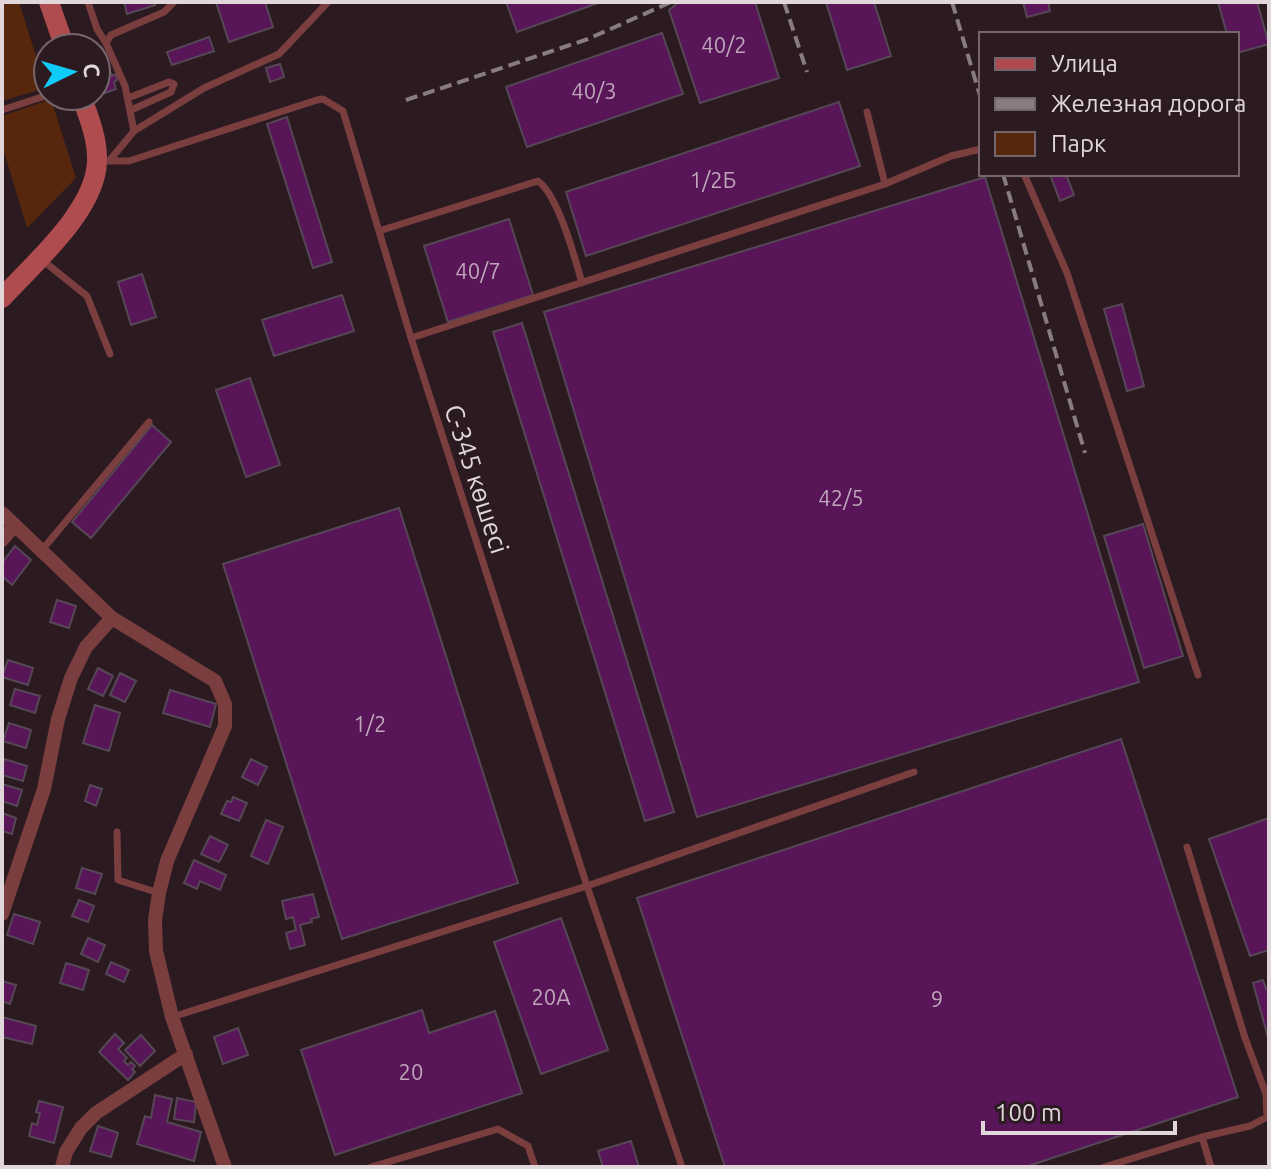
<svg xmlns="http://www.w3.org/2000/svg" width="1271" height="1169" font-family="Ubuntu,sans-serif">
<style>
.green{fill:#56270c}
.building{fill:#581558;stroke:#554755;stroke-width:2}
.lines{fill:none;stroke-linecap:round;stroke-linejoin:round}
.lane{stroke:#7b3e3f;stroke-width:7}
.street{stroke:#7b3e3f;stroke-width:14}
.secondary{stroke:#ae4c4f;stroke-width:20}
.rail{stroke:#897c81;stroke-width:4;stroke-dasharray:12 6;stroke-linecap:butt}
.labels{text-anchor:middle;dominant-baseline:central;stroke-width:7;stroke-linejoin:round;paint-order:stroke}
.number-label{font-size:22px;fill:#bfa6ba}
.street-label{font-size:26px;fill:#e1d6da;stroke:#2b1b21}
</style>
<rect width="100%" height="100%" fill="#2b1b21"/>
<path class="green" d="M2,2h17l27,86 -44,13z
M51,99l25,79 -49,50 -25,-83v-29z"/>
<path class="building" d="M124,2h30l1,3 -28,9z
M216,2h49l8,25 -44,15z
M506,2h95l-84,30z
M679,2h76l24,76 -79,25 -31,-93z
M826,2h48l17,54 -44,14z
M1023,2h25l2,9 -23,6z
M1218,2h39l12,42 -32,9v-19h-10z
M662,33l21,61 -156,53 -21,-60z
M209,37l5,14 -42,14 -5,-13z
M280,64l4,13 -14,5 -4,-14z
M108,67l4,9 4,-2 1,6 -3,2 2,7 -14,5 -6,-23z
M839,102l21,64 -274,90 -20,-64z
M287,117l45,145 -19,6 -46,-144z
M1050,174h16l8,21 -14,6z
M985,177l154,505 -442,135 -153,-505z
M509,219l24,76 -85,27 -24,-76z
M142,274l14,43 -25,8 -13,-43z
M342,295l12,36 -80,25 -12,-36z
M1122,304l22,82 -17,5 -23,-82z
M522,323l152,489 -29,9 -152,-489z
M250,378l30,87 -34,12 -30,-87z
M152,425l19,17 -80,96 -19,-16z
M399,508l119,375 -176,56 -119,-375z
M1143,524l40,132 -39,12 -40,-132z
M15,546l16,14 -19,25 -10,-9v-13z
M57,600l19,6 -7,22 -19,-6z
M8,660l25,8 -5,17 -26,-8z
M98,668l15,8 -10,20 -15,-7z
M120,673l16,8 -11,21 -15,-7z
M15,689l25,7 -5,17 -25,-8z
M170,690l46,14 -6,23 -47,-14z
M95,705l25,8 -11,38 -26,-8z
M9,723l22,7 -5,18 -23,-7z
M1121,739l117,358 -213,70h-300l-88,-269z
M4,759l23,7 -4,15 -21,-6z
M251,759l16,8 -9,18 -16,-8z
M2,784l20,6 -5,16 -15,-5z
M90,785l12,4 -6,17 -11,-5z
M233,797l14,6 -8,18 -18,-7 6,-13 4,1z
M2,813l14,5 -4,16 -10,-3z
M1269,818v132l-19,6 -41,-117z
M266,820l17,7 -15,37 -17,-8z
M210,836l18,9 -9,17 -18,-8z
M194,860l32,15 -6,15 -20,-9 -3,8 -13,-6z
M82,868l20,6 -7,20 -19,-6z
M313,894l6,23 -8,2 1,3 -12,3 5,20 -15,4 -4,-16 10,-3 -3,-13 -7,2 -4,-18z
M79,900l15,6 -6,16 -16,-6z
M14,914l26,8 -7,22 -26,-9z
M561,918l47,132 -67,24 -47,-132z
M88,938l17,7 -7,17 -17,-8z
M111,962l18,8 -5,12 -18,-8z
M66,963l23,7 -6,20 -23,-7z
M1263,980l3,9 3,-1v53l-16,-58z
M2,981l14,4 -6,19 -8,-3z
M422,1010l7,23 66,-22 27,82 -187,62 -34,-105z
M2,1017l34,9 -4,18 -30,-7z
M238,1028l10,27 -25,9 -9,-27z
M115,1034l9,9 -6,6 9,9 -3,3 4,4 3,-3 4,4 -3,3 3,3 -7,8 -29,-28z
M141,1035l14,16 -15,15 -15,-16z
M155,1095l17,4 -5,23 34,10 -7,29 -57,-17 8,-28 6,2z
M177,1098l19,4 -2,20 -20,-3z
M39,1101l24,6 -9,36 -25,-7 3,-13 5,2 3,-12 -4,-1z
M98,1126l20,7 -7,24 -21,-6z
M631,1141l8,26h-36l-5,-16z"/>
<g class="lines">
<path class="lane" d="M88,2l9,27 9,14
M128,98l41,-16 5,2 -3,8 -40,18
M2,110l46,-15
M134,131l-9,-45 -19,-43 5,-8 53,-23 10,-10
M110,160l24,-29 70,-43 75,-34 49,-52
M101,161h28l188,-61 6,-1 20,12 68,227 176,548 -415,131
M1024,174l43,99 131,402
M885,184l66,-28 30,-7
M379,231l159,-50c20,14 37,77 44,102
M41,259l46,37 23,58
M411,338l474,-154 -18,-72
M42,550l107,-128
M117,832l1,48 41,13
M1202,1137l9,30
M371,1167l127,-38 30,17 7,21
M682,1167l-95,-281 327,-114
M1104,1167l98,-30 48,-11 17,-9 -1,-23 -21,-56 -58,-191"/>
<path class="street" d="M2,513l110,105 103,63 10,23v22l-58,135 -8,32 -4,27 1,31 16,66 53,150
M2,540l13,-15
M2,914l42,-125 14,-70 13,-41 15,-31 26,-29
M62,1167l4,-15 15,-24 15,-15 90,-59"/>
<path class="secondary" d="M49,2l16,46
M2,298c32,-35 93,-87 95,-136 1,-22 -8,-45 -16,-66"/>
<path class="rail" d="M784,2l23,70
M952,2l29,97
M406,100l182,-61 83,-37
M1003,174l82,279"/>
</g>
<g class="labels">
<g class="number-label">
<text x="724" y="44">40/2</text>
<text x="594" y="90">40/3</text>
<text x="713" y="179">1/2Б</text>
<text x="478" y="270">40/7</text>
<text x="841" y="497">42/5</text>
<text x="370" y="723">1/2</text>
<text x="551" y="996">20А</text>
<text x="937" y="998">9</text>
<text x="411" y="1071">20</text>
</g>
<g class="street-label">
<text transform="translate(477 479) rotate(72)">С-345 көшесі</text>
</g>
</g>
<rect width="1271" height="1169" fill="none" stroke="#e1d6da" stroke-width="8"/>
<rect x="979" y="32" width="260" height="144" fill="#2b1b21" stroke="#74666b" stroke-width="2"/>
<rect x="995" y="58" width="40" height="12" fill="#ae4c4f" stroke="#74666b" stroke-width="2"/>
<text x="1051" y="72" font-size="24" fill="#e1d6da">Улица</text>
<rect x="995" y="98" width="40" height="12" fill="#897c81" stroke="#74666b" stroke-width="2"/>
<text x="1051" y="112" font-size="24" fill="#e1d6da">Железная дорога</text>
<rect x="995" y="132" width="40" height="24" fill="#56270c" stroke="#74666b" stroke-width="2"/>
<text x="1051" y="152" font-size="24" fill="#e1d6da">Парк</text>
<g transform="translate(72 72) rotate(85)"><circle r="38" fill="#2b1b21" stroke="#74666b" stroke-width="2"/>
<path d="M0-6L14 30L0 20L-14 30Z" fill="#10cafa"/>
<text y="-12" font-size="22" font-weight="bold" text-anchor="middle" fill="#e1d6da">С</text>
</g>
<path d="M983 1121v12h192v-12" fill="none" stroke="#e1d6da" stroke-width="4"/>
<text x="995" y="1121" font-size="24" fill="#e1d6da" stroke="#2b1b21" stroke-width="6" paint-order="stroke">100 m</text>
</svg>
